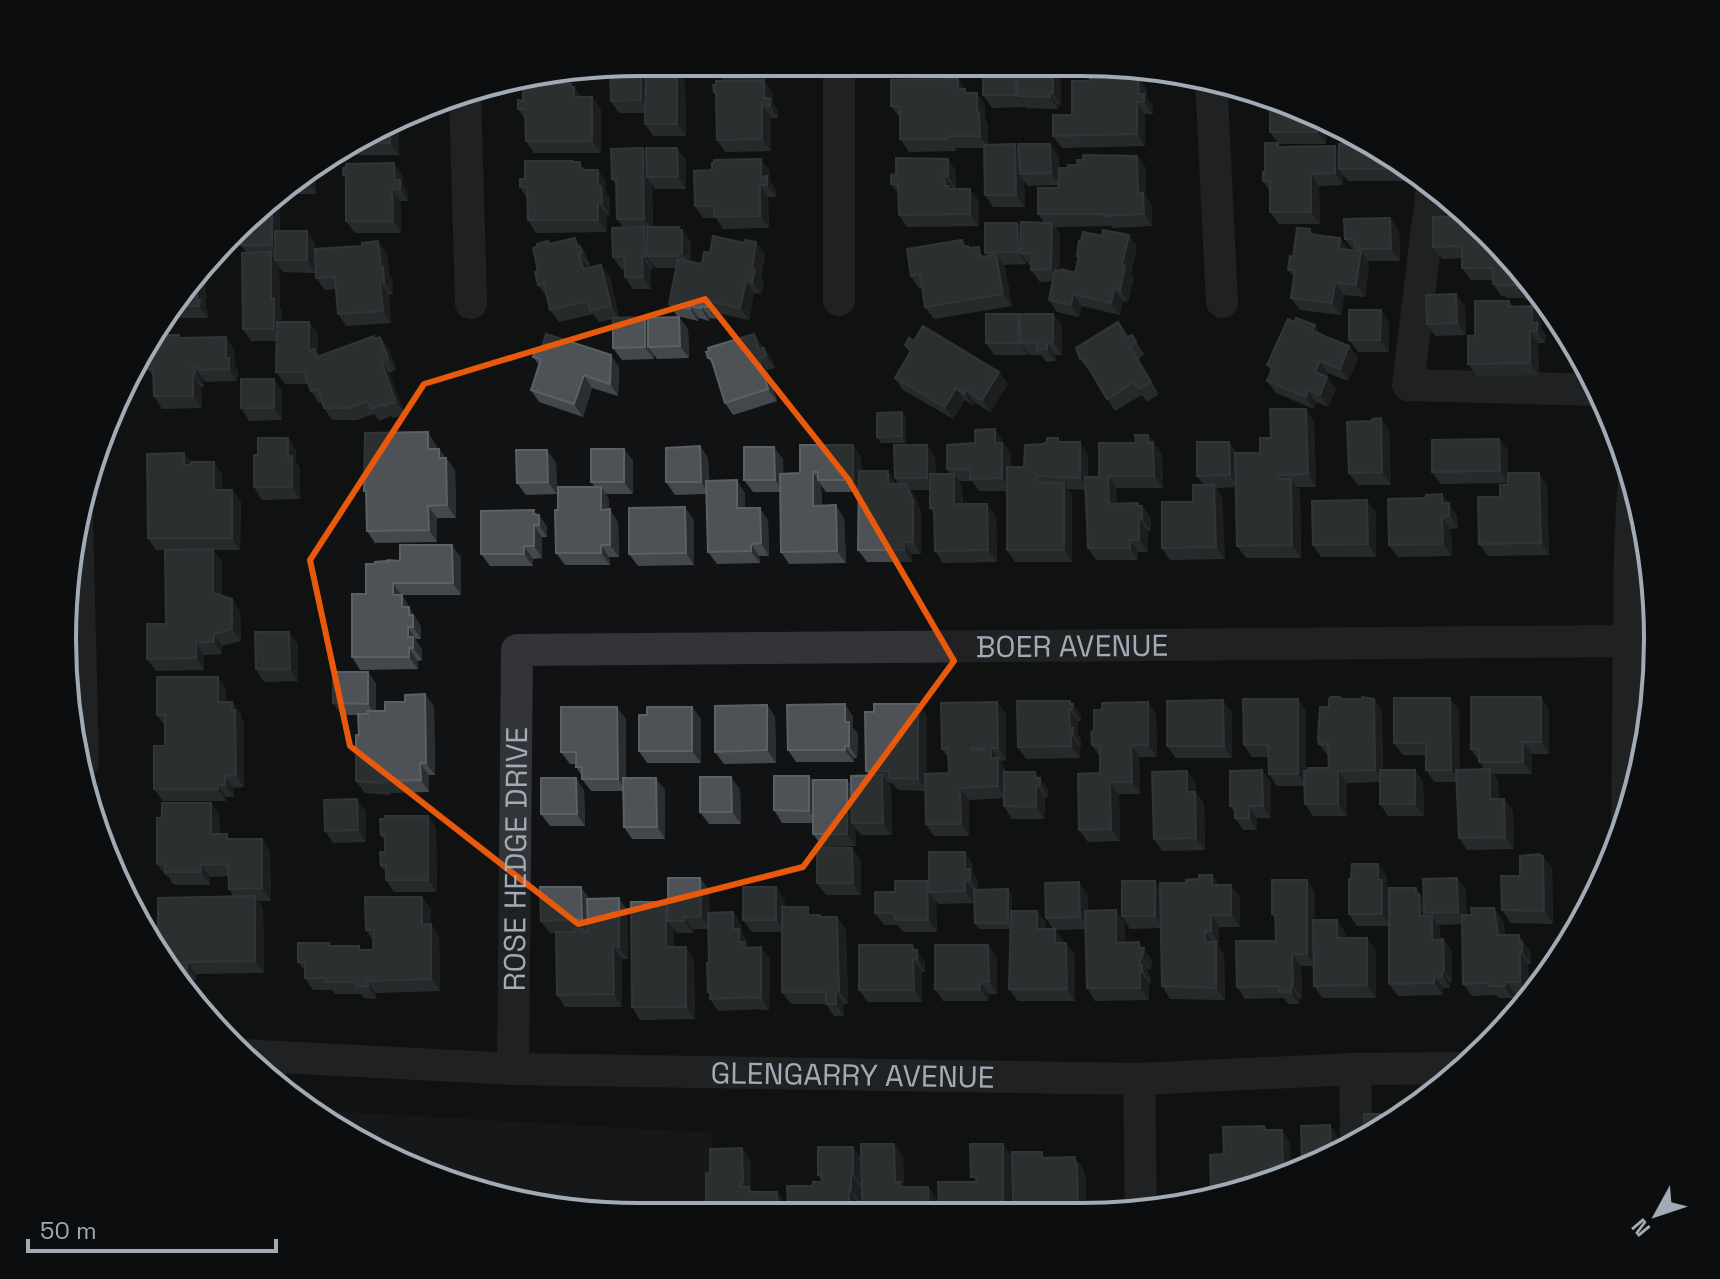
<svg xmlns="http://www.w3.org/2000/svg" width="1720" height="1279" font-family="'Space Grotesk',sans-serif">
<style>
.built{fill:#1d1e20}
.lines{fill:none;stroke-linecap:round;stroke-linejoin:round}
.minor{stroke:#323438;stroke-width:32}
.wall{fill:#44474b}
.shaded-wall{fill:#2b2e30}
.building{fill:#4e5256;stroke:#5b6065;stroke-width:2;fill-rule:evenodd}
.marked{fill:none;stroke:#e8590c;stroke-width:6;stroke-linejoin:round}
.labels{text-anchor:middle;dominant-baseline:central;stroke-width:6;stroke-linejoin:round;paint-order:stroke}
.street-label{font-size:30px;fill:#a1abb5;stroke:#0c0d0e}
.rim{fill:none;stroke:#a1abb5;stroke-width:4}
</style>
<rect width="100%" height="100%" fill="#111213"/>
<path class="built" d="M310,1110l402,23v82l-111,1 -111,-19 -139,-57z"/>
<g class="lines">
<g class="minor">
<path d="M1211,78l11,224"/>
<path d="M465,92l6,211"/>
<path d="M1432,188l-24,197 193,5"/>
<path d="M839,300v-237"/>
<path d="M77,517l6,245"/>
<path d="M1627,827l3,-282 4,-67"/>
<path id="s1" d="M241,1055l272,14 626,10 216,-10 109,-1"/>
<path id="s2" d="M513,1069l4,-419 1112,-9"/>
<path d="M1355,1069l1,72"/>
<path d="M1139,1079l2,133"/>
</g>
</g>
<path class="wall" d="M640,62h40v13l5,8 1,53h-33l-8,-12v-11h-26l-8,-12z
M779,62v16l-56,2 -9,-13z
M892,63h64v5h-5v4h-7l-2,-3h-45z
M1026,63h92l28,5h-41v3h-7l-2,-3v8h-38l3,6v24l-3,-1v4l-32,-1 -2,-2v1l-32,1 -9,-13 32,-28 2,3 7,-4z
M584,69v11h-28l-2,-3h-3l-4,-3z
M958,79l9,14 18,12v15l3,4v21l71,11v12h87v29l6,8v21l-40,2 -1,-2 -56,1 5,8v36l15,2 3,-15 -1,-2 4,-15 21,-5 27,-1 8,12 -6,27 3,4 -6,24 -5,-1 -3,14 -38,-9 -3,11 -22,-5 -8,-12 4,-19 -13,1 -9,-12v-5h-2l-3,-4v3l-23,1 2,2 7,39 -78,13 -9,-12 -3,-19h-3l-8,-12 51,-36 4,6h2l2,2 16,9 2,-1 -3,-3 32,-30 4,4 23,-5 -6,-8 20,-26v-3l-30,1 -4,-5 1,26h-32l-8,-12 -1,-47h-29l1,3 -47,1 -9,-13v-21l-9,-12z
M571,84l11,13h10l9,12v44h-67l-8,-12 -1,-22 -7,-10 5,-8z
M1147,89v9l6,8v8h-8v32l-83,2 -9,-12 19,-21z
M714,92h58l1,11 5,7v8h-7v33l-46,1 -8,-12 -1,-44z
M1262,96l63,29 1,19h-48l3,3 54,-1 4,7 63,7 6,21h-60l-5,-6v10l-24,1 1,38h-41l-9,-12v-21l-7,-10 2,-9 13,-29 -8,-11v-21l-8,-11z
M406,116v6l-7,1v32h-47l-8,-11 6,-4z
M643,148l3,5 40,7v29h-31l-3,-5 1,43h26l2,3h1l9,12v20l11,2 8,-11 55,1 -4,24 3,4 -3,12 -7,-1 -5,27 -32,-7 -1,6 -6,-1 -1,3 -10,-3 -1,3 -21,-5 -8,-12 7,-36h-20l-3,-3v4h-2v20h-18l-8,-12v-8h-4l-8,-12 10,-30 -6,-8 -1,-34 -4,-6z
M575,162l31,20v11l4,5v17h-3v17l-71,1 -8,-13 -1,-22 -7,-11 5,-8z
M315,166l1,28h-32l-2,-2z
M770,171v10l5,7 1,9h-8l1,31 -46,1 -7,-11h-13l-8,-12z
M956,171v17l-3,1 26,12v25l-72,1 -8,-12v-21l-8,-10z
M343,175l60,1v9l5,7v9h-7v32h-46l-9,-12v-42z
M280,205v26h27l8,12v6l47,-3 16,-5 9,13 2,21 3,4 1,15 -4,1 2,28 -45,3 -8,-12 -2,-25 -11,1 -9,-12 -1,-19v14l-32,-1 -4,-5 1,41 2,3v11h27l9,12v20l1,3 55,-21 2,3 4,-2 9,12 7,21 -7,3 16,41 -12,4 -2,-2 -12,5 -5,-7 -17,6h-25l-8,-12 -2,-6 -3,1 -8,-12 -3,-7h-23l-9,-12 1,-31h-26l-8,-12 3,-77 -5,-7z
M1462,216l77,72 8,14h-11l-3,-4v2h-7l-2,-2h-18l-1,-2h-4l-8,-12v-4h-22l-9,-12v-10l-20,1 -9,-12z
M1310,229l4,6 26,3 8,12h5l-8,-11 54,-9 1,31h-32l1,2 -4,34 -21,-2 -3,20 -41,-5 -9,-12 3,-21 -6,-7 5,-13z
M550,244l34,6 6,15 -2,1v2l22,9 9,41 29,3 31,-4 9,12 1,29 -32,1 -3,-4v4l-32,1 -9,-12v-29l-14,3 -6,-8 -34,8 -9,-12 -3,-13 -9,-12v-14z
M205,268l1,40 2,4v6h-39z
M1456,294l9,12 1,29 -31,1 -8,-12z
M1509,301l4,6 19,-1 8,12 1,10 5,7 -1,8h-7l1,32 -62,1 -9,-12 7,-28z
M1018,314l2,3 33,-3 9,12v29h-7l1,6 -10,1 -5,-7h-12l-2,-3v3h-33l-8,-12z
M1389,322v30h-31l-9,-12z
M754,334l18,26 3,8 -8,2 10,31 -44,14 -8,-12 -12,-38 -5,-7z
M1321,334l28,12 9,12 -10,23 -20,-8 -1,4 9,12 -8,18 -12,-5 -2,7 -38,-16 -9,-12 4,-10 -4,-6z
M1132,335l12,19 -6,6 21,34 -12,8 -5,-7 -27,16 -25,-40h-1l-9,-12z
M181,338l53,11 1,17 3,5 -1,10 -31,1 -3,-4 1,1v8h-3l1,21 -40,1 -8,-13 -1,-20 -5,-7 5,-11z
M914,341l85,31 9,12 -18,28 -16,-10 -1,4 -8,-6 -12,19 -50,-29 -8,-12 15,-26 -5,-7z
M541,350l78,17 -1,29 -26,-8 -9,29 -44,-15 -8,-12 8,-25 -6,-8z
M282,391v29l-33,1 -8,-13z
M902,412l4,7v24h-25l-4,-6z
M1314,421l2,66h-19l3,4 1,67h-55l-9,-12 -1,-59 -20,1 6,9 3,62 -55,1 -8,-12 42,-63 -7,-9 32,-34 8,11h23l11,-15z
M1372,421l17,9 2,55h-33l-9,-12z
M995,429l16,26v12h13l20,-23 17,-2 27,13v22h11l37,-34 12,-8 14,19 1,34h-47l1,16 25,2 9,12v13h-3v21h-10v8h-42l-8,-12 -2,-58 -18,-1 4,6v67h-57l-8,-12v-59h-28l-7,-10h-13l3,5 1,18 33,12 1,46 -54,1 -8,-12 -1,-37 -4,-6v-18h-19l4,6 6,16v42h-9v8h-45l-9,-12 1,-58h-33l-5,-7 1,21 22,12 2,45 -57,1 -8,-12 -1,-60h-27l-9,-12 39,-21v14h17l53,-28 8,12v14l35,13h2l-3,-6 32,-33 8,12 1,17h14l-3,-5 28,-26z
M288,438l8,12v12l4,6v31l-38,1 -8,-13 4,-32z
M1499,439l9,12v22l39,12 2,70 -61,1 -9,-12 21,-47 8,-12v-2l-67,1 -9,-12z
M436,445l1,4h2l16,21 1,48h-19v24l-62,1 -8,-12 -1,-38 -2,-2z
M700,446l8,12 1,23 36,12v15l23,12 1,36h-10l1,7 -43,1 -9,-12 -2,-58 -31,1 -9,-13z
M624,449l9,12v33h-28l4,5v10l9,13 1,35h-10l1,8h-45l-9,-12 2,-43 37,-23 -4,-5z
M556,462l1,32 -31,1 -9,-12z
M191,463l31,11v16h10l9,12 -1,48h-27l9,11v35l18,15 1,30 -19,5v8l-18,1v15l-48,1 -9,-12 19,-35 -1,-74h-9l-8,-12z
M1442,494l15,21 1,13 -7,1 1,27 -54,1 -9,-12 37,-47z
M534,510l2,4 3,1 8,12v10h-5v21l-9,1v7h-43l-9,-12z
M1376,512v45h-55l-8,-12z
M694,520v45l-56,1 -9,-12z
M461,557v38h-59l19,32v12h-5v3l6,7v11l-4,1v8l-58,1 -8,-13 14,-63 8,-30 26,-3z
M298,644v37l-34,1 -8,-13z
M368,672l8,12v27l58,-5 1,69h-6v17l-39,1v2l-25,-2 -9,-12 3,-46 -1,-20h-17l-8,-12z
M218,677l8,12v13h6l9,12v4l3,5v64l-10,1v9h-8v4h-63l-9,-12 11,-43v-20l-8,-11z
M1341,699h33l8,12 1,59h32l8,12 1,34h-36l-8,-12v-22l-33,1v33h-34l-8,-12 -1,-18h-27l-8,-12 -1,-17h-16l-8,-12 62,-34v60l21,-3 2,2 -1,-14 -9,-12 10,-37z
M1070,701l11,15v5h-3v14l3,5v6h-2l1,12 -54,1 -8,-12z
M997,702l9,12v46l-6,1 6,11h29l13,18v7h-3l-1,22h-32l-8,-13v-8l-35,2v36h-35l-8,-12 -1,-33 -27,-1 -6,-7h-4l3,4 1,48h-31l-6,-7 1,18h-34l-9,-12v-11h-31l-8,-13 35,-34 4,5 34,-1 5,7 17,-12 -3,-4 8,-59 44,-8 9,12v58l22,-1v-14l-7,-10z
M1148,702l8,12 1,43h-18l1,37h-21l1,47 -32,1 -9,-12 21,-57v-16l-8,-12 2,-14 8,-21z
M767,705l8,12 1,46 -52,1 -9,-12z
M692,707l9,12v44h-54l-8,-12 8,-36z
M1549,709v45h-17v20h-38l4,7 1,18 14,12 1,38 -47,1 -8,-12 -3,-56h-22l-8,-12v-15h-23l-9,-12 65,-33v60l25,-1 -13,-20z
M1232,712v46h-56l-9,-12z
M853,716v12l5,6 -1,24h-3v4h-58l-8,-12z
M626,719v59l39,12v49h-33l-8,-12 -1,-36h-32l-9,-12v-3l-6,-9v-3h-6l-9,-12z
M1262,770l9,12v36h-14v12h-14l-8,-12v-5l-5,-7z
M1187,771l8,12 1,10 8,11 1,46 -43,1 -8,-12z
M740,789l1,35h-32l-9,-12z
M584,790l1,36h-35l-9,-12z
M211,803l8,12 1,19 10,5 40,12 1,50h-13l5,7 1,65 -68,1v6h-13l-4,-6 -7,1 -14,-24 76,-54 -5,-8 -1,-13 -18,1v8h-30l-7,-1 -5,-8h-2l-9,-12 5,-46z
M366,811v31l-33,1 -8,-12z
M428,816l8,12 1,64h-43l-8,-12v-7l-5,-7 4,-14v-10l-4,-7z
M1541,856l11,12 1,56 -42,-1 -9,-13 18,-34z
M861,860v35h-35l-9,-12z
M973,864v10l5,7v9l30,-1 4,6v16h25l9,12v6h7l-7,-11 42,-24v17l28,-1 9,13v19l18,6 9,12 -1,9h-3v4l3,4v6h-2v17l-54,1 -8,-13 -2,-59 -29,1 7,13h3l9,12v46h-57l-9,-12 1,-60h-31l-4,-6 -1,-31v11l-36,1 -2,-3 1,31h-34l-5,-7h-14l-9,-12 20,-21 34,-8z
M1387,876v11l2,3 35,8 33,-20 9,12v25l37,5 2,15 22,12 4,7v10h-3l1,30 -13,1 -3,3h-14l-3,-3 -24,1 -9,-12v-60l-26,1 3,3v11h3l9,12v31h-2v6h-7v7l-45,1 -9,-12v-58h-32l-8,-12 2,-35z
M700,878l9,12v23l24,-1 8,13 1,8 5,8 1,7 13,-1 9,12 -1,51h-7l-1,-1 -43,2 -8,-12v-4l-2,-3v-63h-15v4h-16l-3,-3v17l20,12 1,60 -55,1 -8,-13 34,-105 2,3z
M1219,885l21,12v30h-21v16h-3l8,11 1,46 -55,-1 -8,-13 -1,-58 -31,1 -8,-13 39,-27z
M1315,892v28l30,12 1,6 30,12v48h-54l-8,-12v-20h-13l1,32h-3v6h-11l-4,-6 -39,1 -8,-12 39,-46 -1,-23 -3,-4z
M422,897l9,12v15l8,13 1,54 -64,2v6l-12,-1 -3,-4h-26l-3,-4h-19l-8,-12v-7l-7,-9 31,-19 1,3h29l3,4h11v-9l-7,-11z
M589,899l38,11 1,49h-6v48h-57l-8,-12 -1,-62h-6l-9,-12z
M784,899l1,8 37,10h15l9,12 2,74 -4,1v12h-10l-8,-12h-35l-9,-12v-60h-30l-9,-12z
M912,945l13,17v10h-3v30h-54l-9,-12z
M997,957v37h-8v7h-46l-8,-12z
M1264,1126l3,4 23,12 1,34 -77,20 -3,-4 13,-38z
M1338,1137l1,15 -32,18 -5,-6z
M903,1156l1,31 33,12v14l-75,1v-28h-2v16h-3l-45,-16 10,-4 -4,-7 44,-16z
M751,1161v29l35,14v10l-75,1v-5l-5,-7 4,-29z"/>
<path class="shaded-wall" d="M671,62h9v13l5,8 1,53 -9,-12v-50l-5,-7z
M771,62h8v16l-8,-12z
M945,63h3l3,5v4z
M1087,63h5l4,5v8z
M1048,64l13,18v24l-8,-13z
M1015,67l9,12 -6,17 6,11 -8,-12z
M584,69v11l-6,-10z
M641,70l8,12 1,31 -9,-13z
M1138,77l9,12v9l6,8v8l-14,-20z
M958,79l15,22 -15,-12z
M764,80l8,12 1,11 5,7v8l-14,-20z
M571,84l3,4v-1l9,12 -9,-2z
M977,93l8,12v15l3,4v24l-8,-12 -3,-24z
M1050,93l8,12v4l-8,-12z
M592,97l9,12v44l-9,-12z
M1137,102l8,12v32l-8,-12z
M762,105l9,13v33l-9,-12z
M397,120l2,3v32l-9,-12 1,-20z
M1317,121l8,4 1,19 -9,-12z
M1015,144l9,12 -4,18 4,7 1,26 -9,-12z
M1050,144l9,12 1,29 -9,-12z
M1335,146l8,12 -4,11 4,6v10l-8,-12z
M643,148l9,12 -5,17 5,7 1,47 -9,-12z
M677,148l9,12v29l-8,-12z
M1137,156l9,12v29l6,8v21l-8,-12 -6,-21z
M761,159l9,12v10l5,7 1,9 -15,-20z
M948,159l8,12v17l-8,-12z
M1400,159l8,7v15l-8,-12z
M394,163l9,13v9l5,7v9l-13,-21z
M315,166l1,28 -9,-13v-8z
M598,170l8,12v11l4,5v17l-8,-12 -4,-17z
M1311,174l8,12 1,38 -9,-12z
M944,176l9,12v5l-8,-7z
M760,185l8,12 1,31 -9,-12z
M392,189l9,12v32l-8,-12z
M970,189l9,12v25l-9,-12z
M275,198l5,7v53l-8,-13v-45z
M598,203l9,12v17l-9,-12z
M1390,218l9,12 1,31 -9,-12z
M1017,223l9,12 -6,18 6,8v3l-8,-12z
M1052,223l8,12v46l-9,-12z
M644,227l9,12 -6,17 6,9v4l-8,-13z
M679,227l3,5v-2l9,12v23l-9,-12z
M307,231l8,12v30l-8,-13z
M1129,235l8,12 -6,27 3,4 -6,24 -8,-12 2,-25z
M575,238l9,12 6,15 -13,-18z
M1340,238l9,12 -10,-1z
M378,241l9,13 2,21 3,4 1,15 -9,-12 -3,-15z
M756,242l9,12 -4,24 3,4 -3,12 -9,-12v-13z
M1361,251l8,12 -4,34 -9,-12z
M271,252l8,15 1,41 2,3v30l-8,-12 -3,-30z
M579,254l9,12 4,15 -9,-12z
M996,255l9,12 7,39 -9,-12z
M642,256l9,13v20l-8,-12z
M601,265l9,12 9,41 -8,-12z
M205,268l1,40 2,4v6l-9,-12 -2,-6v-21z
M746,281l8,12 -5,27 -9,-12z
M380,282l9,13 2,28 -8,-12z
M1335,283l9,12 -3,20 -9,-12z
M1114,289l9,12 -3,14 -9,-12z
M1073,294l9,12 -3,11 -8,-12z
M1456,294l9,12 1,29 -9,-12z
M709,301l8,12 -1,6 -9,-12z
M690,306l9,12 -1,3 -8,-12z
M701,306l9,12 -1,3 -8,-13z
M1532,306l8,12 1,10 5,7 -1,8 -13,-20z
M1381,310l8,12v30l-9,-12z
M1018,314l9,12 -7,17 7,9v3l-8,-12z
M1053,314l9,12v29l-9,-13z
M645,317l9,13 -6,17 6,8v4l-9,-12z
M679,317l9,12 1,29 -9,-12z
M309,322l9,12v20l5,7 -14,-10z
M1315,325l8,12 -11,-6z
M1530,331l8,12 1,32 -9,-12z
M754,334l9,12 3,10 -7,-7z
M226,337l8,12 1,17 3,5 -1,10 -8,-12 -3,-11z
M380,337l9,12 7,21 -8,-12z
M1047,343l8,12 1,6 -9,-12z
M1349,346l9,12 -10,23 -8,-12z
M764,348l8,12 3,8 -9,-12z
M611,355l8,12 -1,29 -8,-12z
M759,358l8,12 10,31 -9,-12z
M381,361l8,12 16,41 -9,-12z
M1320,361l8,12 -4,11 -9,-12z
M195,367l9,12v8l-9,-13z
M999,372l9,12 -18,28 -8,-12z
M193,374l8,13 1,21 -9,-12z
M584,375l8,13 -9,29 -9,-13z
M1327,377l9,12 -8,18 -8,-12z
M274,379l8,12v29l-8,-12z
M956,388l9,12 -12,19 -8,-12z
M966,390l8,12 -1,4 -9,-12z
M1308,390l8,12 -2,7 -8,-12z
M1306,409l8,12 2,66 -8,-13z
M902,412l4,7v24l-4,-7z
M1381,418l8,12 2,55 -9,-13z
M995,429l16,26v36l-9,-13 -7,-35z
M428,432l8,13 1,16 -9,-12z
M1148,435l14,19 1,34 -9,-12 -6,-33z
M288,438l8,12v12l4,6v31l-8,-12 -4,-31z
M1499,439l9,12v32l-8,-12z
M1080,442l8,13v35l-8,-12z
M1229,442l9,12v33l-8,-12z
M853,445l8,12 1,35 -9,-12z
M927,445l8,12 1,33 -9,-12z
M700,446l8,12 1,36 -8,-12z
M774,447l9,12 1,33 -9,-12z
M439,449l16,21 1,48 -9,-13 -8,-47z
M624,449l9,12v33l-9,-12z
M547,450l9,12 1,32 -9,-12z
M184,453l9,12h-9z
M214,462l8,12 1,28 -9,-12z
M888,471l8,12v13l-8,-12z
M813,472l8,13 1,33 -9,-12z
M1539,473l8,12 2,70 -8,-12z
M954,474l8,12 1,30 -9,-12z
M1108,476l8,12 1,28 -8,-12z
M1291,479l9,12 1,67 -9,-13z
M737,480l8,13v27l-8,-12z
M1064,483l8,12v67l-8,-12z
M906,484l9,12 6,16v42l-8,-12z
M1214,485l8,12 3,62 -9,-12z
M601,487l8,12v23l-8,-12z
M232,490l9,12 -1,48 -8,-12z
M1442,494l15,21 1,13 -16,-25z
M1367,500l9,12v45l-8,-13z
M1138,503l4,6v-3l9,12v13l-9,-12z
M987,504l9,12 1,46 -9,-12z
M836,505l8,13 2,45 -9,-12z
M428,506l9,12v24l-8,-12z
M685,507l9,13v45l-8,-12z
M760,508l8,12 1,36 -8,-13z
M610,509l8,13 1,35 -9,-12z
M534,510l5,8v-3l8,12v10l-8,-12 -6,-11z
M1442,517l9,12 1,27 -9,-12z
M1139,519l9,12v21l-9,-12z
M534,525l8,12v21l-8,-12z
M1130,540l8,12v8l-8,-12z
M904,542l8,12v8l-8,-12z
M751,544l8,12 1,7 -9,-12z
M452,545l9,12v38l-8,-12z
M601,545l8,12 1,8 -9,-12z
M524,546l9,13v7l-9,-12z
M213,549l9,12v44l-9,-12z
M393,583l8,12h-8z
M402,595l19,32v12l-8,-12 -11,-20z
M232,599l8,12 1,30 -9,-12z
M408,627l14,22v11l-9,-12 -5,-11z
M289,632l9,12v37l-8,-12z
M214,634l8,12v8l-8,-12z
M196,642l8,13v15l-8,-12z
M409,648l9,13v8l-9,-12z
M368,672l8,12v32l-8,-12z
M218,677l8,12v25l-8,-12z
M425,694l9,12 1,69 -9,-12z
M1541,697l8,12v45l-8,-12z
M1450,698l9,12 1,72 -9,-12z
M1298,699l8,12v75l-8,-12z
M1374,699l8,12 1,71 -8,-12z
M1223,700l9,12v46l-8,-12z
M1070,701l11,15v5l-9,-12z
M232,702l9,12v4l3,5v64l-8,-12z
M997,702l9,12v46l-8,-12z
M1148,702l8,12 1,43 -9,-12z
M845,704l8,12v12l5,6 -1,24 -8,-12 -4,-24z
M918,704l9,12v75l-9,-12z
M767,705l8,12 1,46 -9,-13z
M617,707l9,12v72l-8,-12z
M692,707l9,12v44l-9,-12z
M1069,709l9,12v14l3,5v6l-11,-18z
M1071,734l8,12 1,12 -9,-12z
M1523,742l9,12v20l-9,-12z
M1131,745l8,12 1,37 -8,-12z
M845,746l9,12v4l-9,-12z
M991,748l15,22v28l-8,-12 -7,-28z
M420,763l9,12v17l-8,-12z
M1490,769l8,12 1,31 -9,-13z
M1262,770l9,12v36l-8,-12z
M1415,770l8,12 1,34 -9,-12z
M1187,771l8,12 1,10 8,11 1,46 -9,-12 -9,-46z
M1338,771l9,12v33l-9,-12z
M1035,772l13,18v7l-13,-19z
M882,775l9,12 1,48 -9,-12z
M225,776l9,12v9l-9,-12z
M809,776l9,12v35l-9,-12z
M731,777l9,12 1,35 -9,-12z
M576,778l8,12 1,36 -8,-12z
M656,778l9,12v49l-8,-12z
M847,780l8,12 -3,31 3,5 1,18 -9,-12z
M1110,782l9,12 1,47 -9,-12z
M218,785l8,12v4l-8,-12z
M1036,785l9,12 -1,22 -8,-12z
M960,788l9,12v36l-8,-12z
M357,799l9,12v31l-8,-12z
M1504,799l9,12 1,38 -9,-12z
M211,803l8,12 1,31 -9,-12z
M1249,806l8,12v12l-8,-12z
M428,816l8,12 1,64 -9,-12z
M262,839l8,12 1,50 -9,-13z
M852,848l9,12v35l-8,-12z
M965,852l8,12v10l5,7v11l-8,-12 -5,-11z
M1540,854l3,5v-3l9,12 1,56 -9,-13z
M1378,864l9,12v11l4,5v34l-9,-12 -4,-34z
M201,865l9,12v8l-9,-13z
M1212,875l9,12 -9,-2z
M700,878l9,12 1,39 -9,-13z
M1457,878l9,12 1,34 -9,-12z
M965,880l9,12v11l-9,-12z
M1307,880l8,12v74l-8,-12z
M927,881l8,11h-6l7,9 1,31 -9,-12z
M1155,881l8,12v35l-8,-12z
M1079,882l9,12 1,35 -9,-12z
M1231,885l9,12v30l-9,-12z
M581,887l9,12 1,32 -9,-12z
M776,887l8,12 1,33 -9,-12z
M1416,888l9,12 -1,13 4,5 -8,-2z
M1008,889l4,6v34l-4,-6z
M255,896l8,12 1,65 -9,-12z
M422,897l9,12v28l-9,-12z
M619,898l8,12 1,49 -9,-12z
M666,902l8,12 -6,7 6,9v29l-8,-12z
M1494,908l9,12 3,27 -8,-12z
M1116,910l9,13v32l-9,-12z
M1037,911l9,12v18l-9,-12z
M733,912l8,13 1,8 5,8v6l6,7 -14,-12 -6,-13z
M1211,915l8,12v16l-8,-12z
M1432,916l8,12v24l-8,-12z
M684,917l9,12v4l-9,-12z
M837,917l9,12 2,74 -9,-12z
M1337,920l8,12 1,18 -9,-12z
M431,924l8,13 1,54 -9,-12z
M1055,929l8,12v14l-8,-12z
M1205,931l8,12 -8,-1z
M1519,935l12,19v10l-9,-12 -3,-11z
M1367,938l9,12v48l-9,-13z
M1443,939l9,12v31l-8,-12z
M1139,942l13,18 -1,9 -9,-12 -3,-9z
M1216,942l8,12 1,46 -9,-12z
M1066,943l9,12v46l-8,-12z
M912,945l13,17v10l-8,-13 -4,-9z
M988,945l9,12v37l-8,-13z
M613,946l9,13v48l-8,-13z
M686,947l8,12 1,60 -9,-12z
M761,947l9,12 -1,51 -8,-12z
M1520,952l8,12 1,30 -9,-12z
M1292,954l9,12 1,32 -9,-12z
M1140,957l8,12v4l3,4v6l-11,-18z
M913,959l9,13v30l-8,-12z
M187,962l9,12v6l-9,-12z
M1442,970l8,12v6l-8,-12z
M1140,971l9,12v17l-9,-12z
M1435,976l8,12v7l-9,-12z
M367,981l9,12v6l-8,-13z
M980,982l9,12v7l-9,-12z
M1507,982l9,13 -3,3 -9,-12z
M1291,986l8,12v6l-8,-12z
M836,992l8,12v12l-8,-12z
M1330,1125l8,12 1,15 -8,4z
M1282,1130l8,12 1,34 -3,1 -5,-8z
M894,1144l9,12 1,31 5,7 -14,-12z
M1003,1144l8,12v57h-8z
M853,1147l9,12v27l-9,-12z
M742,1148l9,13v29l7,9v5l-15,-22z
M1075,1157l9,13v3l2,3v36l-8,1z
M851,1174l9,12v16l-9,-12z
M928,1187l9,12v14l-8,1z
M849,1190l8,12v12h-8z
M777,1192l9,12v10l-8,1z"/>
<path class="building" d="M643,62v8h-2v30l-30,1 -1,-30h4v-6z
M646,62h25l1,5 -19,1v3l24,-1v54h-32z
M714,62h57v4l-57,1z
M1026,63h61l-39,1v5h5v24h-3v4l-32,-1 -1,-30h7z
M1015,67l1,28h-33v-27z
M1090,77h48l1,17h5v8h-7v32l-84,2v-21h19v-34h18z
M958,79v10h7l-1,4h13v19h2l1,24h-33v3h-47v-32l-9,-1v-26z
M764,80v18h6v8l-8,-1v34l-45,1 -1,-48h-2l-1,-7h3v-4z
M523,84h48v3h3v10h18v44h-66l-1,-32h-7v-9l5,1z
M1262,96l55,25v11h-47v-31l-8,-1z
M391,123l-1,20h-44l4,-3z
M1265,143h13v4l57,-1v27l-24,1v38h-41v-31h-7v-9h2z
M1015,144l1,51h-31l-1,-50z
M1018,144h32l1,29 -31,1z
M1339,144h28l33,15v10h-61z
M643,148l1,71h-27l-1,-40h-4l-1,-30z
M646,148h31l1,29h-31z
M1083,155l54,1 1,37h5l1,21 -40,2 -1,-2h-65v-26h20l1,-20h10l-1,-3h10l-1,-5h6z
M896,158l52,1v17h-4l1,10h3v3h22v25l-71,1 -1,-31h-7v-9l5,-1z
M761,159v18l6,-1v9h-7v31l-46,1v-11h-19l-1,-35 18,-1v-7h2v-3z
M525,161h48v1h7v8h18v16h3l1,17h-4v17h-70l-1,-33h-7v-8h5z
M394,163l1,17h5v9h-8l1,32h-47v-46h-3v-7h3v-4z
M307,173v8l-11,1z
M272,200v45h-31v-21z
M1462,216l77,72 1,2h-13v-5h-3v3h-7v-3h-20v-1h-4v-16h-31v-22l-29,1v-30z
M1390,218l1,31h-33v-3h-3l-1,-7h-9l-1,-20z
M1021,222l31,1 -1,46 -20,1 1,-17h-12z
M985,223h32l1,29 -33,1z
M644,227l1,29h-3l1,21h-18l-1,-21 -11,1 -1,-29z
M647,227h32v3h3v23h-3v3h-32z
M1297,228l13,1 -1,5 31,4 -1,11 22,2 -5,34 -21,-2 -3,20 -41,-5 4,-28h-7l2,-14 3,1z
M1103,230l26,5 -7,30 3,1 -5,24 -6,-1 -3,14 -38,-9 -2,11 -22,-5 6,-30 7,1v-2l13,4 4,-17h-2l2,-15h2l2,-9 19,4z
M275,231h32v29h-32z
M713,236l31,7 1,-3 11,2 -4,27 3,1 -3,12 -6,-1 -6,27 -31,-7 -2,6 -6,-1v2l-11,-2v3l-21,-5 9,-45 24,5 2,-12 6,1z
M575,238l2,9 3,-1 2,7 -3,1 4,15 18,-4 10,41 -21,4 -3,-9 -37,9 -6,-27 -6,2 -3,-13 3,-1 -5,-23 5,-2 -1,-2 11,-3 1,3z
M962,240l1,7 5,-1 1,2 10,-1 1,10 16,-2 7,39 -78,13 -5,-33 -9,2 -4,-27z
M378,241l3,26h2l1,15h-4l3,29 -45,3 -3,-37 -19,1 -1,-29 47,-3v-3z
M271,252v47h3v30h-31l-1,-76z
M197,279v21h3l-1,6h-21z
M1456,294l1,29 -30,1 -1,-29z
M1475,301h34v6l23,-1v17h5v8h-7v32l-62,1v-28h7z
M1349,310h32l-1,30h-31z
M986,314h32l1,29h-33z
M1020,314h33v28l-6,1v6l-10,1v-8l-17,1z
M645,317v30l-32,1v-30z
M679,317l1,29 -32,1v-29z
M1296,318l19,7 -3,6 37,15 -9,23 -20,-8 -5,11 12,5 -7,18 -12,-5 -2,7 -39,-16 6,-14 -6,-2 21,-46 7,3z
M277,322h32v29l5,-2 3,8 57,-21 1,3 5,-2 8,21 -7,3 15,41 -12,4v-2l-13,5 -4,-8 -19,7h-24l-6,-19 -7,2 -7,-19h-28z
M1118,322l9,15 5,-2 4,7 -6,5 21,35 -12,7 -5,-7 -27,17 -24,-41 -3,1 -4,-11z
M923,326l76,46 -17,28 -16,-10 -2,4 -8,-6 -11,19 -50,-29 16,-27 -6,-6 4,-7 5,3z
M546,334l65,21 -1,29 -26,-9 -10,29 -43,-14 10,-31 -8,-2 3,-9 5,2z
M754,334l5,15 5,-1 2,8 -7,2 9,31 -43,14 -14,-45h-3l-2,-6 3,-1 -1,-3z
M167,335h12v3l47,-1v21h3v11l-31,1 -1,-5 -6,1 4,1v7h-2v22h-39l-1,-28 -5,1v-11h5v-18l1,-1 14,-1z
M241,379h33v29h-33z
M1270,409h36l2,65 -30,1v4h13l1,66 -55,1 -2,-93h25v-15h11z
M902,412v24l-25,1v-24z
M1381,418l1,54 -33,1 -2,-51 25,-1v-2z
M995,429v14h7v35l-32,1v-10h-23v-24l28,-2v-13z
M428,432v17h11v9h7l1,47 -19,1 1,24 -62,1 -1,-40h-2l1,-58z
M1135,435h13v8l5,-1 1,34h-46l1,28 29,-1v3h4v13h-3v21h-9v8h-42l-3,-71h14v-34h37z
M258,438h30v18h4v31h-38v-32h4z
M1047,438h11v4h22v36l-43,-2v7h27v67h-57v-83h17l1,-22 19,-1v-1h3z
M1499,439l1,32 -68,1v-32z
M1197,442h32l1,33 -33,1z
M800,445h53v35h-35v-8h-5v34l23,-1 1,46 -56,1 -1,-78 20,-1z
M894,445h33v33h-32z
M700,446l1,36h-35v-34z
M744,447h30l1,33h-31z
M591,449h33v33h-33z
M516,450h31l1,32 -31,1z
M184,453v12h7v-3h23v28h18v48h-84l-1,-84z
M859,471h29v13h18l7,16v42h-9v8h-46z
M1508,473h31l2,70 -62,1 -1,-47h22v-12h8z
M930,474h24v30h33l1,46 -53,1 -1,-43h-4z
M737,480v28h23l1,35 -10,1v7l-43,1 -2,-71z
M1193,485h21l2,62 -54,1v-46h31z
M558,487h43v23l9,-1v36h-9v8h-45l-1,-43h3z
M1442,494v9h7v13l-7,1 1,27 -54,1 -1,-46 38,-1v-3z
M1367,500l1,44 -55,1 -1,-44z
M685,507l1,46 -57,1v-46z
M534,510l-1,4 6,1v10h-5v21h-10v8h-43v-43z
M400,545h52l1,38h-60v12h9v12h7v8h4v12h-5v10h5v11h-4v9h-57v-63h14v-30h8l1,-2 11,-1 2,2v-3l12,1z
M213,549v44l19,6v30l-18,5v8h-18v16l-49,1v-35h19l-1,-74z
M255,632h34l1,37h-34z
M333,672h35v32l-35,-1z
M157,677h61v25h14v8h3l1,65 -11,1v9h-7v4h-64v-43h11v-31h-8z
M425,694l1,69h-6l1,17 -40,1 1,2 -26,-2v-46h3l-1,-21h10l-1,-3h18v-9h20v-7z
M1331,697h9v2h22v-2l12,2 1,71 -37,1v33h-33l-1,-33h3l1,-3h19v2h2l-1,-26h-9l-1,-5 2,-32h9v-8z
M1471,697h70v45h-18v20h-44v-13h-8z
M1394,698h56l1,72h-25v-27h-32z
M1243,699h55v75h-29l-1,-29h-24z
M1223,700l1,46h-57v-45z
M1017,701h53v3h3l-1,5h-3l1,19h3v6h-2v12l-53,1z
M997,702l1,46h-7v10h7v28l-38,2 1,36h-35l-1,-50 24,-1 -1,-25 -6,1 -1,-46zM971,748h13v2h-13z
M1148,702v43h-17l1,37h-22l1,47 -32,1 -1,-56 22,-1v-27l-8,-1 -1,-13 3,-1v-21h8v-7z
M845,704v18h4v24h-4v4h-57l-1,-45z
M874,704h44v75l-29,-1v-7h-23l-1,-59h9z
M767,705v45l-52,2v-46z
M561,707h56l1,72h-36v-12h-6v-15h-15z
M647,707h45v44h-53v-36h8z
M1490,769v30h14l1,38 -46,1 -3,-68z
M1262,770l1,36h-14v12h-14v-12h-5v-35z
M1380,770h35v34h-35z
M1187,771v21h8l1,46 -42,1 -2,-67z
M1004,772h31v6h5v7h-4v22l-32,-1z
M882,775l1,48h-31l-1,-47z
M774,776h35v35l-35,-1z
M700,777h31l1,35h-32z
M541,778h35l1,36h-36z
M623,778h33l1,49h-33z
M813,780h34v54h-34z
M357,799l1,31 -33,1 -1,-31z
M162,803h49v31h16v5h35v49l-33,1 -1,-25 -27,1v7h-36v-8h-8v-46h5z
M385,816h43v64h-42v-15l-5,1 -1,-14h5v-17h-4l-1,-16h5z
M817,847l35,1 1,35h-36z
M929,852h36v17h5v11h-5v11l-36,1z
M1540,854v2h3l1,55 -42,-1 -1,-34h19v-20z
M1352,864h26v16h4v34h-33v-35h2z
M1199,875h13v10h19v30h-20v16h-6v11h11v46l-54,-2 -2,-103h26v-3l13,-1z
M668,878h32l1,38 -17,1v4h-16z
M1457,878l1,34 -34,1 -1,-34z
M1272,880h35v74h-15l1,32h-2v6h-12v-6l-42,1 -1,-46h40l-1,-27h-3z
M895,881h32l1,39h-33l-1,-7h-19v-21h20z
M1122,881h33v35h-33z
M1079,882l1,35 -34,1 -1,-35z
M540,887h41l1,32 -41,2z
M743,887h33v33h-33z
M1389,888h27v6h3l1,22h12v24l11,-1 1,31h-2v6h-7l-1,7 -45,1z
M1008,889v34h-33l-1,-33z
M255,896v65l-68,1v6h-13l1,-6h-10l-7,-11v-53z
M365,897h57v28l9,-1v55l-64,2 1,5h-12v-4h-30v-4h-21v-16h-7v-19h31v3h30v4h14l1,-20h-8z
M619,898v49l-6,-1 1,48 -57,1 -1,-63h19v-2l8,-1v3h5l-1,-33z
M631,902h35v45h20v60h-54z
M782,907h26v8h12v2h17l2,74 -3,1v12h-10v-12h-44z
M1471,908h23l4,27h21v6l3,1v10h-2v30h-13l-3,4h-14l-2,-3 -25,1 -1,-69h10z
M1116,910v33l23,-1v6h5l-2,9h-2v8h2v6h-2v17h-53l-2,-77z
M1011,911h26v18h18v14h11l1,46h-58z
M733,912v17h6v13h5v6l17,-1v51h-8v-1l-43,2v-7h-2l-1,-29h2l-1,-50z
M1313,920h24v18h30v47l-53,1z
M859,945h53l1,5h4v9h-4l1,31h-55z
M935,945h53l1,36 -9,1v7h-45z
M1364,1114h30v5l-29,17z
M1330,1125l1,31 -12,7 -17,1 -1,-38z
M1264,1126l1,4h17l1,39 -11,1 3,10 -41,11 -23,1 -1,-37 14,-1 -1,-27z
M861,1144h33l1,38h5v5h28l1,27h-67z
M970,1144h33v69h-64l-1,-31h38v-5h-5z
M818,1147h35v27h-2v16h-2v24h-61l-1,-28h25l1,-4h9v-7h-4z
M742,1148l1,34h-3v5h9v5h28l1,23h-67v-13l-5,1v-30l4,1v-25z
M1012,1152h30v6l33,-1v7h2l1,49h-65z"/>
<path d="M0 0H1720V1279H0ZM705,299l143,180 106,182 -151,206 -225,57 -228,-178 -40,-186 114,-176z" fill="#111213" fill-opacity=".55" fill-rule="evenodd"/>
<path class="marked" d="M705,299l143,180 106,182 -151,206 -225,57 -228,-178 -40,-186 114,-176z"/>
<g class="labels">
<g class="street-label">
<text stroke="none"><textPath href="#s2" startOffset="974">BOER AVENUE</textPath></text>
<text stroke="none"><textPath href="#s2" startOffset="210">ROSE HEDGE DRIVE</textPath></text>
<text stroke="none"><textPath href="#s1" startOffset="612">GLENGARRY AVENUE</textPath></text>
</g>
</g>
<path d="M0 0H1720V1279H0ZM639 76H1081A563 563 0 0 1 1644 639V640A563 563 0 0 1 1081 1203H639A563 563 0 0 1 76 640V639A563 563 0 0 1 639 76Z" fill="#0c0d0e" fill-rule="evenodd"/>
<path class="rim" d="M639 76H1081A563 563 0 0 1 1644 639V640A563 563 0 0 1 1081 1203H639A563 563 0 0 1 76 640V639A563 563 0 0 1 639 76Z"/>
<g transform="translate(1656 1215) rotate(230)" stroke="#0c0d0e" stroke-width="6" paint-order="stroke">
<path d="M0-6L14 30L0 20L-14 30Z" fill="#a1abb5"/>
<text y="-12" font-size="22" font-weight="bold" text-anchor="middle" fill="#a1abb5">N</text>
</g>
<path d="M28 1239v12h248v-12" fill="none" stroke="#a1abb5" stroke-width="4"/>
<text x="40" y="1239" font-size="24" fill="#a1abb5" stroke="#0c0d0e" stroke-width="6" paint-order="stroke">50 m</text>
</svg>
